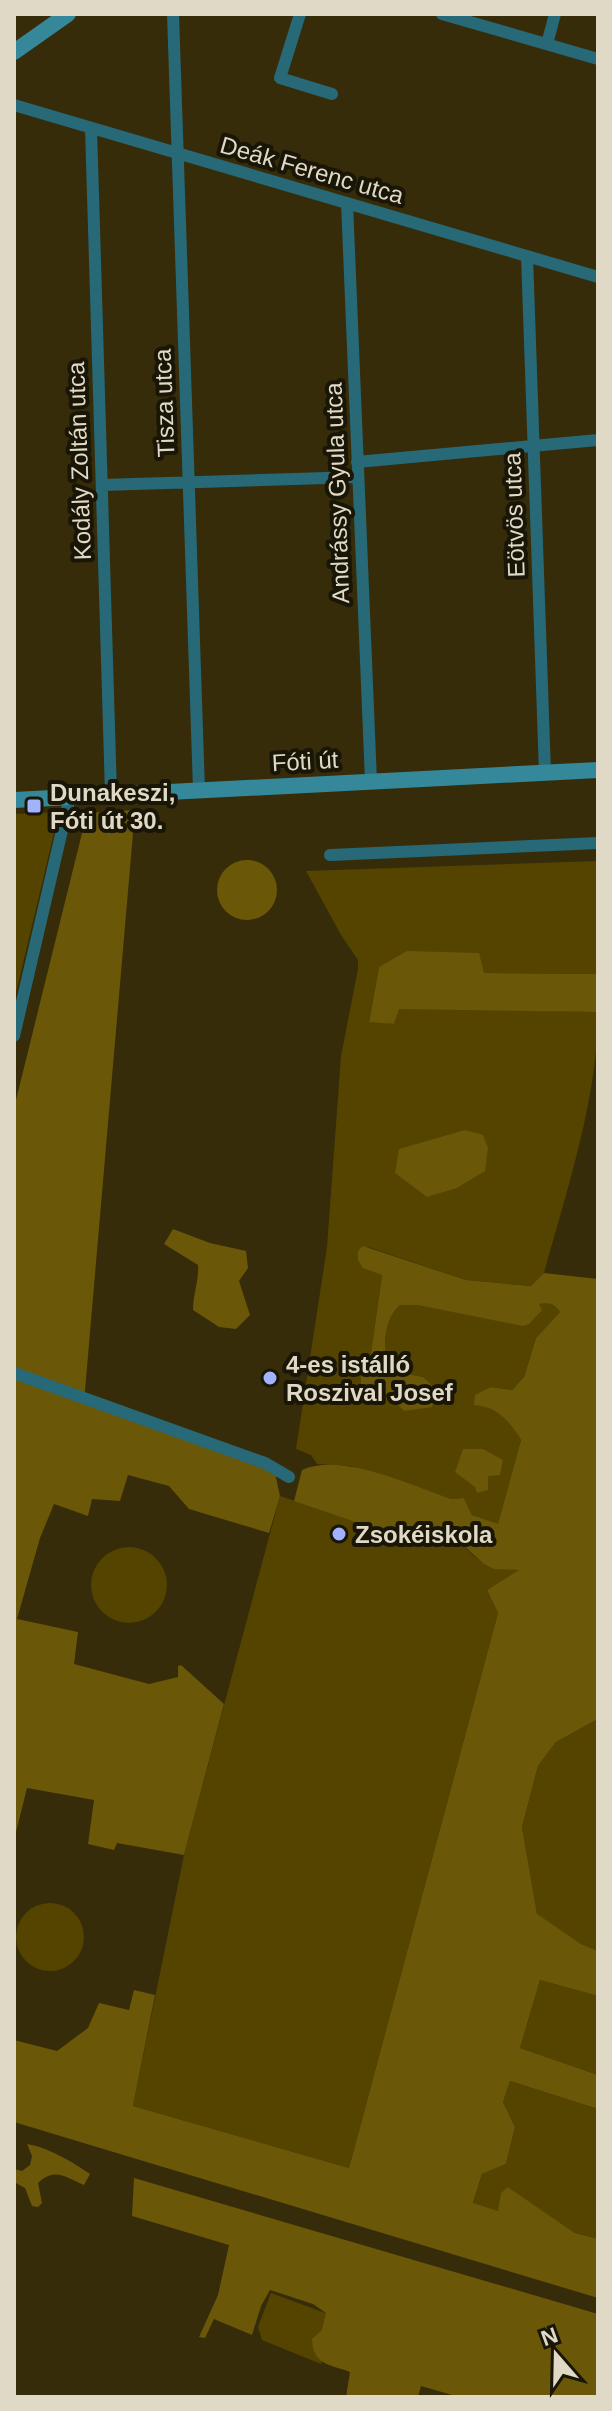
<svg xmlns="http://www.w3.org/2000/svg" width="612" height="2411" font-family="Arial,sans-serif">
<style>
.green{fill:#544400}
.forest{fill:#6a5708}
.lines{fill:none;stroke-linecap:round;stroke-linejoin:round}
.street{stroke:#276977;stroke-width:12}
.secondary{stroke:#348899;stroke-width:16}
.poi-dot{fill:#a1b3fd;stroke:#191507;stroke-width:3}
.labels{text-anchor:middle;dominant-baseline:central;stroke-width:8;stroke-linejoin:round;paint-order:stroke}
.street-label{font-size:24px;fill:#dfd9c6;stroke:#191507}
.poi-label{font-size:24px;font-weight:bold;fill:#dfd9c6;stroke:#191507;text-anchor:start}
</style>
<rect width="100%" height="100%" fill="#362c09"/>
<path class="green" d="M59,812l-45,189v-187z
M598,861v113l-114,-1 -105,-6 -10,54 25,3 4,-16 200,4c0,85 -31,178 -54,261l-12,13 -66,-6 -98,-33 14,27 -13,94 17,26 18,17 19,-34 -33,-5c-8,-21 -7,-52 10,-67l147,-3 10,5 3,5 -24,26 -12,39 -12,13 -21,-3 -7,4 -1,14 26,14 12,21 -23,85 -26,-10 -8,-17 -13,1 -101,-33 -33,-2 -6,-9 -15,-6 31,-202 14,-191 17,-87v-9l-17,-25 -35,-64z
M280,1496l151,50 22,-10c28,26 28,32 68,34l-34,20 11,23 -149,555 -216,-62 51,-251z
M91 1585a38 38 0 1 1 76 0a38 38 0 1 1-76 0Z
M598,1719v232l-17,-7 -44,-29 -15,-88 16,-61 18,-24z
M16 1937a34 34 0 1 1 68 0a34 34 0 1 1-68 0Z
M540,1980l58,16v79l-78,-27z
M510,2081l88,28v130l-23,-6 -67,-46 -10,24 -25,-7 9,-30 24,-10 9,-37 -12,-25z
M271,2293l65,24 -15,47 -59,-24 -4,-13z"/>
<path class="forest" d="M135,810l-51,592 176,61 15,10 5,23 -11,37 -80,-24 -20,-23 -41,-11 -8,26 -28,-2 -4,17 -34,-12 -14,34 -23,81 61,13 -4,32 75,20 29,-7v-11l3,-1 43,39 -40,151 -67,-12 -3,7 -26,-6 6,-44 -67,-12 -13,52v-732l73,-295z
M217 890a30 30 0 1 1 60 0a30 30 0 1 1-60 0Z
M407,951l72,2 5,20 114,1v38l-199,-3 -5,15 -25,-2 10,-55z
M465,1130l18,5 5,13 -3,23 -28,17 -30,9 -32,-24 4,-24z
M173,1229l37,14 36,8 2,17 -9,13 11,34 -14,14 -17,-2 -26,-17c0,-16 6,-29 5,-45l-34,-21z
M363,1246l103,34 65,6 13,-13 54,6v440l-42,23 -18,24 -16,61 15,87 44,30 17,7v45l-58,-16 -20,68 78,27v34l-88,-28 -7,21 12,25 -9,37 -24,10 -9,29 25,8 3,-18 7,-6 67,46 23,6v59l-584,-176v-82l43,11 31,-23 11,-25 30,7 5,-20 21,5 -22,111 216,62 149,-555 -11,-23 32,-20 -25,-1 -10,-5 -31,-28 -22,10 -25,-7 -18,8 -6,-16 -88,-30 8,-31c40,-18 108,15 149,29l13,-1 8,17 26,9 23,-84c-12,-20 -24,-33 -47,-35l1,-10 16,-8 21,3 12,-13 12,-39 24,-26c-5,-9 -13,-10 -21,-8l3,6 -13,14 -6,2 -105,-21h-18c-17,15 -18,46 -10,66l33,6 15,14 -6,16 -28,4 -18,-17 -25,-10v-16l8,-1 13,-92 -19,-7 -5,-8v-9z
M463,1449h20l20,11 -3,15 -12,1v14l-11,3 -2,-6 -20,-15z
M27,2144c20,3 46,18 63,30l-6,11c-19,-8 -29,-18 -46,-2l4,20 -4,4 -6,-1 -7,-18 -11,-6v-13l8,2 8,-6 2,-9z
M134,2178l464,136v83h-139l-38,-11 -3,11h-72l4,-25c-21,-8 -37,-7 -38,-33l10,-9 4,-17 -13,-9 -43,-14 -9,16 -9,29 -38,-16 -9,19 -6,-1 19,-42 11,-50 -97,-29z"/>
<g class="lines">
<path class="street" d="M173,14l26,776
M300,14l-20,64 52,16
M442,14l156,45
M547,44l8,-30
M14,105l584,172
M91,128l20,666
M347,203l24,578
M527,256l18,517
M357,462l241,-22
M102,485l256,-8
M330,855l268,-12
M14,1036l56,-240
M14,1373l251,90 24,14"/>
<path class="secondary" d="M14,52l54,-38
M14,800l584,-30"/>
</g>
<g class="poi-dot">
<rect x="26" y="798" width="16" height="16" rx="4"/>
<circle cx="270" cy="1378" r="8"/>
<circle cx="339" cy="1534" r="8"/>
</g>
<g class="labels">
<g class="street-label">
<text transform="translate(312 170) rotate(16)">Deák Ferenc utca</text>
<text transform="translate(164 403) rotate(-92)">Tisza utca</text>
<text transform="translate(79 461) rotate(-92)">Kodály Zoltán utca</text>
<text transform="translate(337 493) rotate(-92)">Andrássy Gyula utca</text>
<text transform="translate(514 515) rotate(-92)">Eötvös utca</text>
<text transform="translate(305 761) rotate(-3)">Fóti út</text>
</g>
<g class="poi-label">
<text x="50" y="792">Dunakeszi,<tspan x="50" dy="28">Fóti út 30.</tspan></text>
<text x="286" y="1364">4-es istálló<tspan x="286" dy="28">Roszival Josef</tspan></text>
<text x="355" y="1534">Zsokéiskola</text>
</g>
</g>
<rect width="612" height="2411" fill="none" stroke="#dfd9c6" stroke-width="32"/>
<g transform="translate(556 2355) rotate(340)" stroke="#191507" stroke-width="6" paint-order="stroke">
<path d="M0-6L14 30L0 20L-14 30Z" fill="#dfd9c6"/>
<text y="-12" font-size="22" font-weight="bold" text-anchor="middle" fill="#dfd9c6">N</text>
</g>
</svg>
